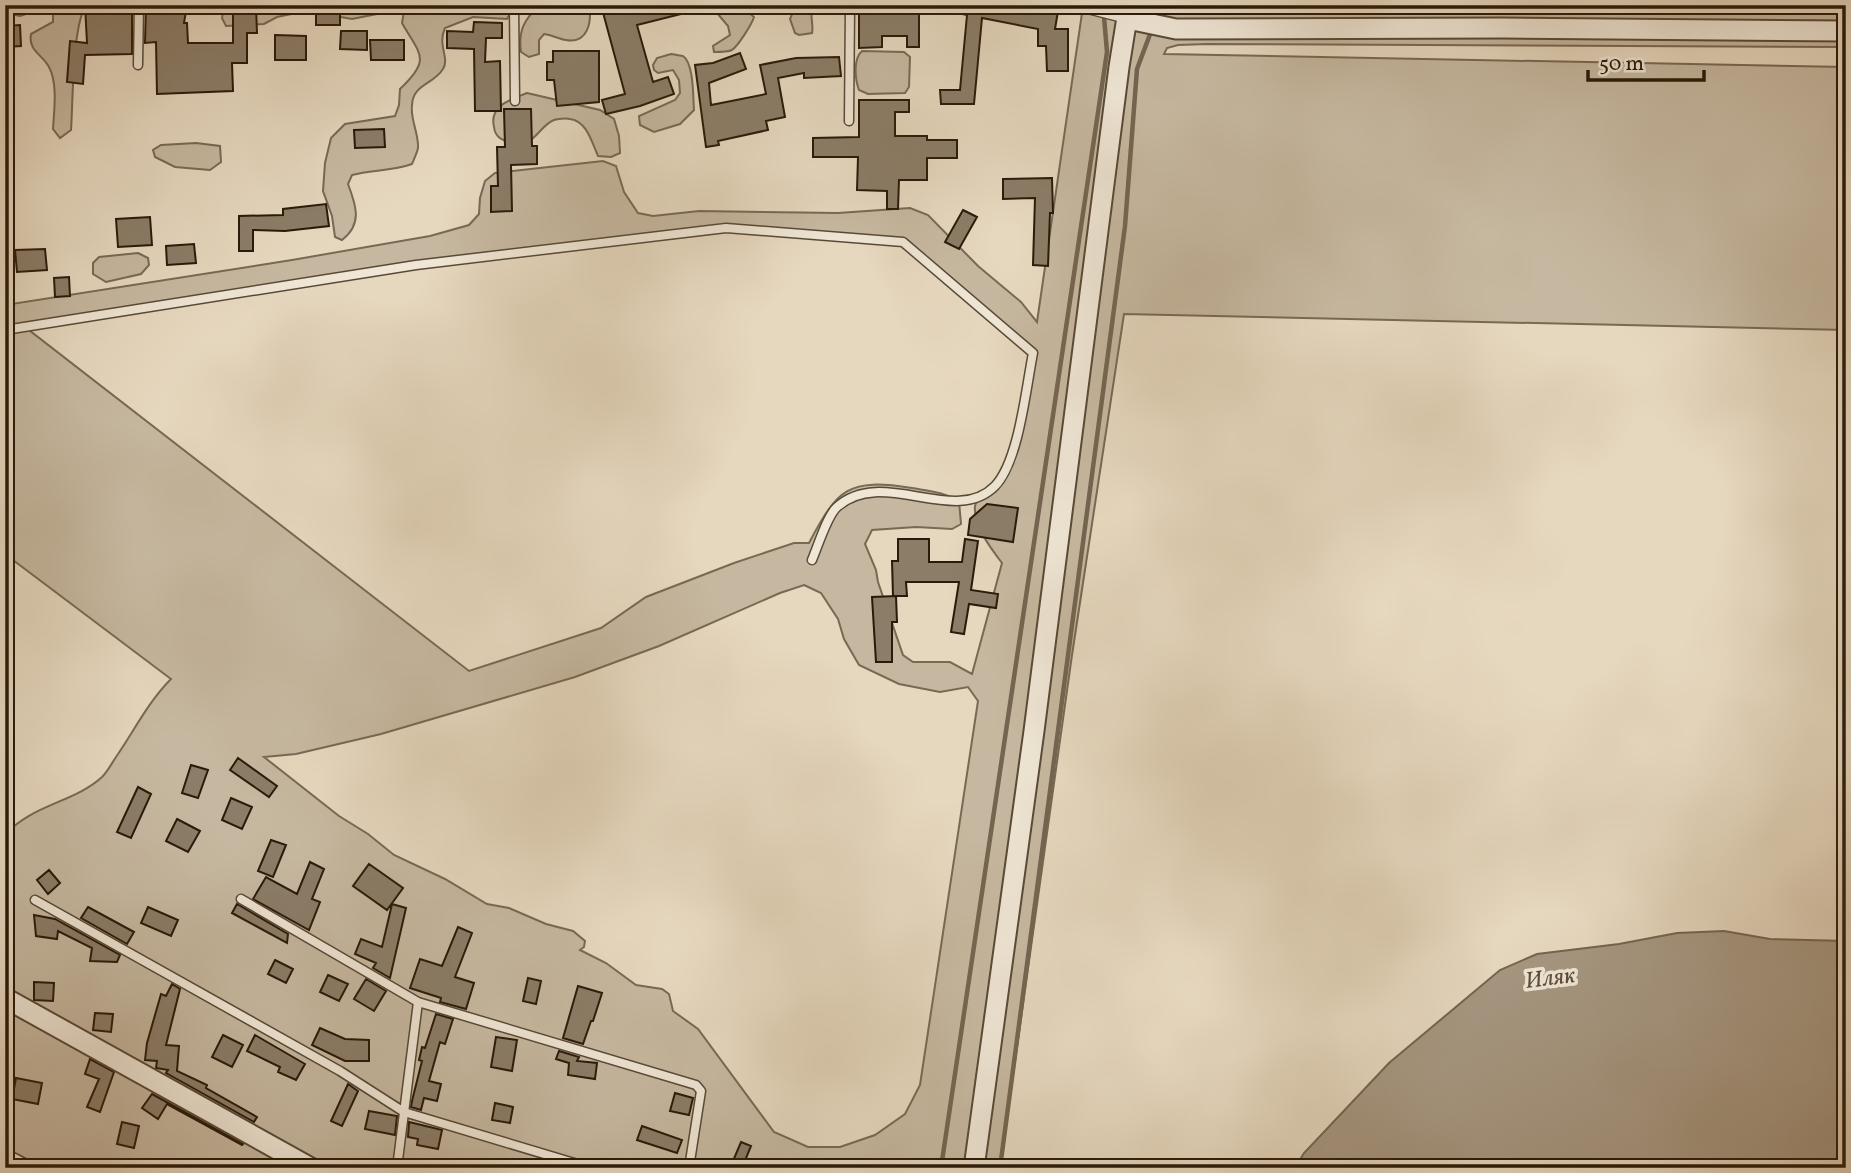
<svg xmlns="http://www.w3.org/2000/svg" width="1851" height="1173" font-family="Vollkorn,serif">
<style>
.green{fill:#c6b8a0;stroke:#786955;stroke-width:2;fill-rule:evenodd}
.water{fill:#a69781;stroke:#746551;stroke-width:2}
.lines{fill:none;stroke-linecap:round;stroke-linejoin:round}
.stream{stroke:#746551;stroke-width:4.5}
.building{fill:#8b7d68;stroke:#291a0a;stroke-width:2}
.service-casing{stroke:#584a37;stroke-width:11}
.tertiary-casing{stroke:#584a37;stroke-width:23}
.service{stroke:#efe6d5;stroke-width:8}
.tertiary{stroke:#efe6d5;stroke-width:19}
.labels{text-anchor:middle;dominant-baseline:central;stroke-width:7;stroke-linejoin:round;paint-order:stroke}
.water-label{font-size:23px;font-style:italic;fill:#5b4c3a;stroke:#efe6d5}
</style>
<rect width="100%" height="100%" fill="#e6d8bf"/>
<filter id="stains"><feTurbulence type="fractalNoise" baseFrequency=".00286" numOctaves="4"/><feColorMatrix values="0 0 0 0 .2 0 0 0 0 .09 0 0 0 0 .02 0 0 0 .5 -.17"/></filter>
<radialGradient id="worn" r=".72"><stop offset=".6" stop-color="#630" stop-opacity="0"/><stop offset="1" stop-color="#630" stop-opacity=".3"/></radialGradient>
<path class="green" d="M5,5h82c-15,16 -14,100 -16,125l-11,8 -7,-9c1,-18 5,-45 -4,-62 -7,-13 -21,-16 -18,-33l22,-12v-9l-8,-5 -25,8 -15,-3z
M224,5h162l1,3 -5,5 -30,6 -46,-8 -29,6 -13,7 -38,2 -4,-8z
M405,5h105l1,7 -4,7 -34,-2 -28,11c-8,17 5,30 -2,41 -10,16 -30,15 -31,36 -2,14 7,29 6,43 -1,5 -4,11 -6,16 -20,7 -40,6 -60,11l-4,9c8,21 15,40 -6,56l-7,-3 -3,-21 -9,-25 2,-28 6,-25 14,-14 50,-8 4,-11 1,-16c32,-30 20,-34 2,-66z
M540,5h49c3,17 -1,39 -23,35 -7,-1 -14,-5 -22,-6l-5,6v14l-10,3 -8,-5c-3,-21 3,-33 19,-47z
M732,5l10,2 12,10c-2,7 -16,29 -22,33 -4,2 -13,2 -18,2l-1,-6 17,-11 -2,-9 -11,-13c3,-7 8,-8 15,-8z
M796,5h17c-4,11 1,18 -1,28l-13,2 -4,-2 -5,-14z
M1139,5h707v42l-639,-3 -29,1 -11,3 -3,6 682,13v263l-722,-16 -52,341 -72,513h-959l-36,-18v-315c26,-30 70,-33 97,-58 6,-6 11,-16 16,-23 17,-25 31,-53 53,-75l-166,-125v-249l287,-45 138,-24 39,-11 10,-11 1,-16 5,-17 10,-8 108,-12 13,5 8,26 14,21 15,3 46,-5 139,2 72,-5 18,7 50,51 43,36 16,20 46,-316 49,15zM726,228l177,14 130,111c-8,40 -11,86 -31,121 -6,11 -26,24 -27,32 -2,19 16,43 27,57l-30,111 -22,-12h-37l-10,-7 -25,-73 -2,-12 -11,-26 7,-14 44,-3 36,2 9,-5 -2,-23c-15,-9 -30,-10 -47,-13 -64,-10 -74,0 -103,55h-15l-60,20 -88,34 -45,31 -132,43 -440,-341 387,-62zM804,585l17,8 17,26 6,20 15,26 40,19 41,8 28,-5 10,14 -58,384 -15,29 -30,21 -35,12h-32l-34,-15 -76,-103 -25,-18 -4,-17 -7,-5 -26,-4 -30,-22 -26,-13 4,-3 1,-6 -12,-10 -27,-7 -37,-16 -22,-4 -42,-25 -51,-24 -26,-21 -29,-18 -75,-59 32,-3 85,-20 194,-57 84,-31 121,-53z
M862,51l42,1 6,5 -1,30 -4,6 -37,1 -9,-4c-4,-11 -6,-31 3,-39z
M671,54c1,0 11,2 12,2 11,7 10,42 11,54l-14,14 -26,8 -14,-7 -1,-9 36,-16 5,-7 -1,-13 -6,-10 -15,3 -4,-3 -1,-5 4,-7z
M527,93l73,17 14,9 5,17 1,17 -9,4 -13,-1c-6,-13 -11,-35 -28,-37 -4,-1 -13,0 -16,1 -17,7 -20,31 -46,22 -8,-3 -13,-6 -14,-15 -5,-22 16,-27 33,-34z
M196,143l24,3 1,16 -11,8 -35,-3 -20,-10 -2,-7 8,-5z
M138,253l10,5 1,7 -8,9 -35,8 -13,-8v-11l6,-6z"/>
<path class="water" d="M1724,931l46,8 76,2v227h-551l9,-15 85,-90 111,-93 37,-16 82,-10 58,-11z"/>
<g class="lines">
<path class="stream" d="M1155,21l6,-16
M941,1168l166,-1116 -4,-47
M1000,1168l125,-942 12,-157 15,-40"/>
</g>
<path class="building" d="M85,5h47v49l-47,1 -2,29 -16,-2 3,-41 17,2z
M146,5h41l-3,18h3l1,20h45v-36h23l1,26h-10v30h-15l1,28 -76,3 -1,-52 -11,1z
M601,5h95l1,5 -60,15 16,57 15,-5 6,17 -34,12 -34,8 -4,-14 23,-6z
M859,5h60v42h-12v-11h-25v11l-23,1z
M948,5h60l20,4 1,-4h2l27,6 -3,18h13v42h-21l-1,-25h-8v-17l-56,-11 -8,86h-33l-1,-14h20l7,-75 -19,-4z
M316,9h24v16h-24z
M474,22l28,1v15h-16l-1,24 15,-1 1,50h-26l-1,-62 -27,-1v-17l26,1z
M20,25l1,21 -16,1v-21z
M341,31h26v19l-27,-1z
M275,35l31,1v24h-31z
M370,40h34v20h-33z
M553,51h46v51l-42,4 -3,-26h-7v-18h6z
M740,53l6,16 -37,14 2,22 55,-11 -6,-29 36,-7 43,-1 2,19 -37,2v-5l-26,5 7,39 -19,4 2,9 -50,11 1,4 -13,2 -11,-82 18,-2z
M859,100h50v12h-14v24h32v4h30v18h-30v22h-28l-1,29h-11v-18l-30,-1 1,-33h-45v-19l46,-1z
M504,109h27l1,37h5v18l-26,1 1,46 -21,1v-26h7l-1,-39h8z
M384,129l1,18 -30,1 -1,-18z
M1052,178l1,35h-3l-2,53 -15,-1 2,-67 -32,1v-20z
M326,204l3,22 -44,5 -32,-1v21h-14v-35l44,-1v-6z
M963,210l14,7 -18,32 -14,-7z
M150,217l2,28 -34,2 -2,-28z
M194,244l2,19 -29,2 -1,-19z
M45,249l2,21 -30,2 -2,-22z
M69,277l1,19 -15,1 -1,-19z
M987,504l31,4 -5,34 -45,-7 2,-16z
M898,539h31v23h33l3,-23 13,2 -7,49 27,4 -2,14 -27,-4 -5,30 -13,-2 8,-50h-53l1,14h-14l-1,-35h6z
M896,596l1,26h-5v40h-16l-4,-65z
M238,758l39,28 -8,11 -39,-27z
M191,765l17,5 -10,28 -16,-5z
M138,787l13,7 -20,44 -14,-6z
M231,798l21,9 -10,22 -20,-9z
M177,819l23,12 -12,21 -22,-11z
M271,840l15,5 -13,32 -15,-6z
M310,862l14,7 -12,30 8,3 -11,28 -56,-31 13,-22 31,17z
M369,864l34,24 -16,22 -34,-24z
M49,870l11,13 -12,11 -11,-14z
M237,904l51,30 -1,9 -55,-30z
M392,904l14,4 -16,70 -17,-10 3,-5 -21,-9 6,-15 21,8z
M88,907l46,25 -7,12 -46,-26z
M148,907l30,13 -7,16 -30,-13z
M34,915l21,4 65,36 -3,7 -27,-1 2,-13 -34,-17 -1,8 -21,-3z
M458,927l14,6 -17,44 19,6 -8,26 -26,-7 1,-4 -31,-10 10,-29 22,7z
M275,960l18,9 -7,14 -18,-9z
M328,975l20,9 -9,17 -19,-9z
M528,978l13,3 -5,23 -13,-3z
M366,979l20,12 -12,20 -20,-12z
M34,982l20,1 -1,18 -19,-1z
M172,984l8,5 -14,56 13,1 -2,25 30,14 -1,3 51,29 -3,5 -88,-49 2,-3 -12,-2 1,-7 -12,-1 2,-17 14,-49 5,2z
M578,986l24,7 -9,28h-2l-8,23 -20,-6z
M95,1013l18,1 -2,18 -18,-2z
M436,1014l17,5 -8,25 -5,-2 -11,39 12,3 -4,17 -13,-3 -3,12 -10,-3 1,-6 10,-40 -3,-1 3,-13 3,1z
M320,1028l25,11 24,1v21h-24l-33,-16z
M223,1035l20,10 -11,22 -20,-10z
M255,1035l50,29 -9,16 -18,-8 2,-5 -33,-16z
M496,1037l21,3 -5,31 -21,-4z
M559,1051l20,6 -2,4 20,2 -2,16 -27,-4 1,-12 -13,-4z
M90,1059l24,13 -14,40 -13,-5 12,-28 -14,-5z
M16,1078l26,5 -4,21 -26,-5z
M348,1084l10,7 -16,35 -11,-5z
M675,1093l18,5 -4,17 -19,-4z
M152,1094l91,50 -1,1 -75,-41 -9,15 -16,-11z
M495,1103l18,4 -3,16 -18,-3z
M369,1111l28,5 -2,19 -30,-6z
M122,1122l17,4 -5,22 -17,-4z
M409,1122l33,8 -4,19 -21,-4 1,-6 -10,-2z
M642,1126l40,14 -5,13 -40,-13z
M741,1142l10,4 -9,22h-12z"/>
<g class="lines">
<defs>
<path id="service" d="M514,5l1,96
M1072,5l55,14
M138,65l1,-60
M849,121l1,-116
M5,330l411,-65 310,-37 177,14 130,111c-7,35 -14,108 -38,133 -40,41 -113,-20 -158,21 -10,9 -19,39 -25,53
M241,899l177,103
M35,900l305,171 64,41 187,56
M5,1153l29,15
M397,1168l21,-166 278,83 5,6 -12,77"/>
<path id="tertiary" d="M1128,19l48,10 325,-1 345,3
M5,998l306,170
M974,1168l60,-437 85,-664 10,-62"/>
</defs>
<use href="#service" class="service-casing"/>
<use href="#tertiary" class="tertiary-casing"/>
<use href="#service" class="service"/>
<use href="#tertiary" class="tertiary"/>
</g>
<g class="labels">
<g class="water-label">
<text transform="translate(1550 979) rotate(-7)">Иляк</text>
</g>
</g>
<rect width="1851" height="1173" fill="none" stroke="#e6d8bf" stroke-width="28"/>
<rect x="7" y="7" width="1837" height="1159" fill="none" stroke="#291a0a" stroke-width="3.5"/>
<rect x="14" y="14" width="1823" height="1145" fill="none" stroke="#291a0a" stroke-width="2"/>
<path d="M1588 70v10h116v-10" fill="none" stroke="#291a0a" stroke-width="3.5"/>
<text x="1599" y="70" font-size="21" fill="#291a0a" stroke="#efe6d5" stroke-width="5" paint-order="stroke">50 m</text>
<rect width="100%" height="100%" filter="url(#stains)"/>
<rect width="100%" height="100%" fill="url(#worn)"/>
</svg>
